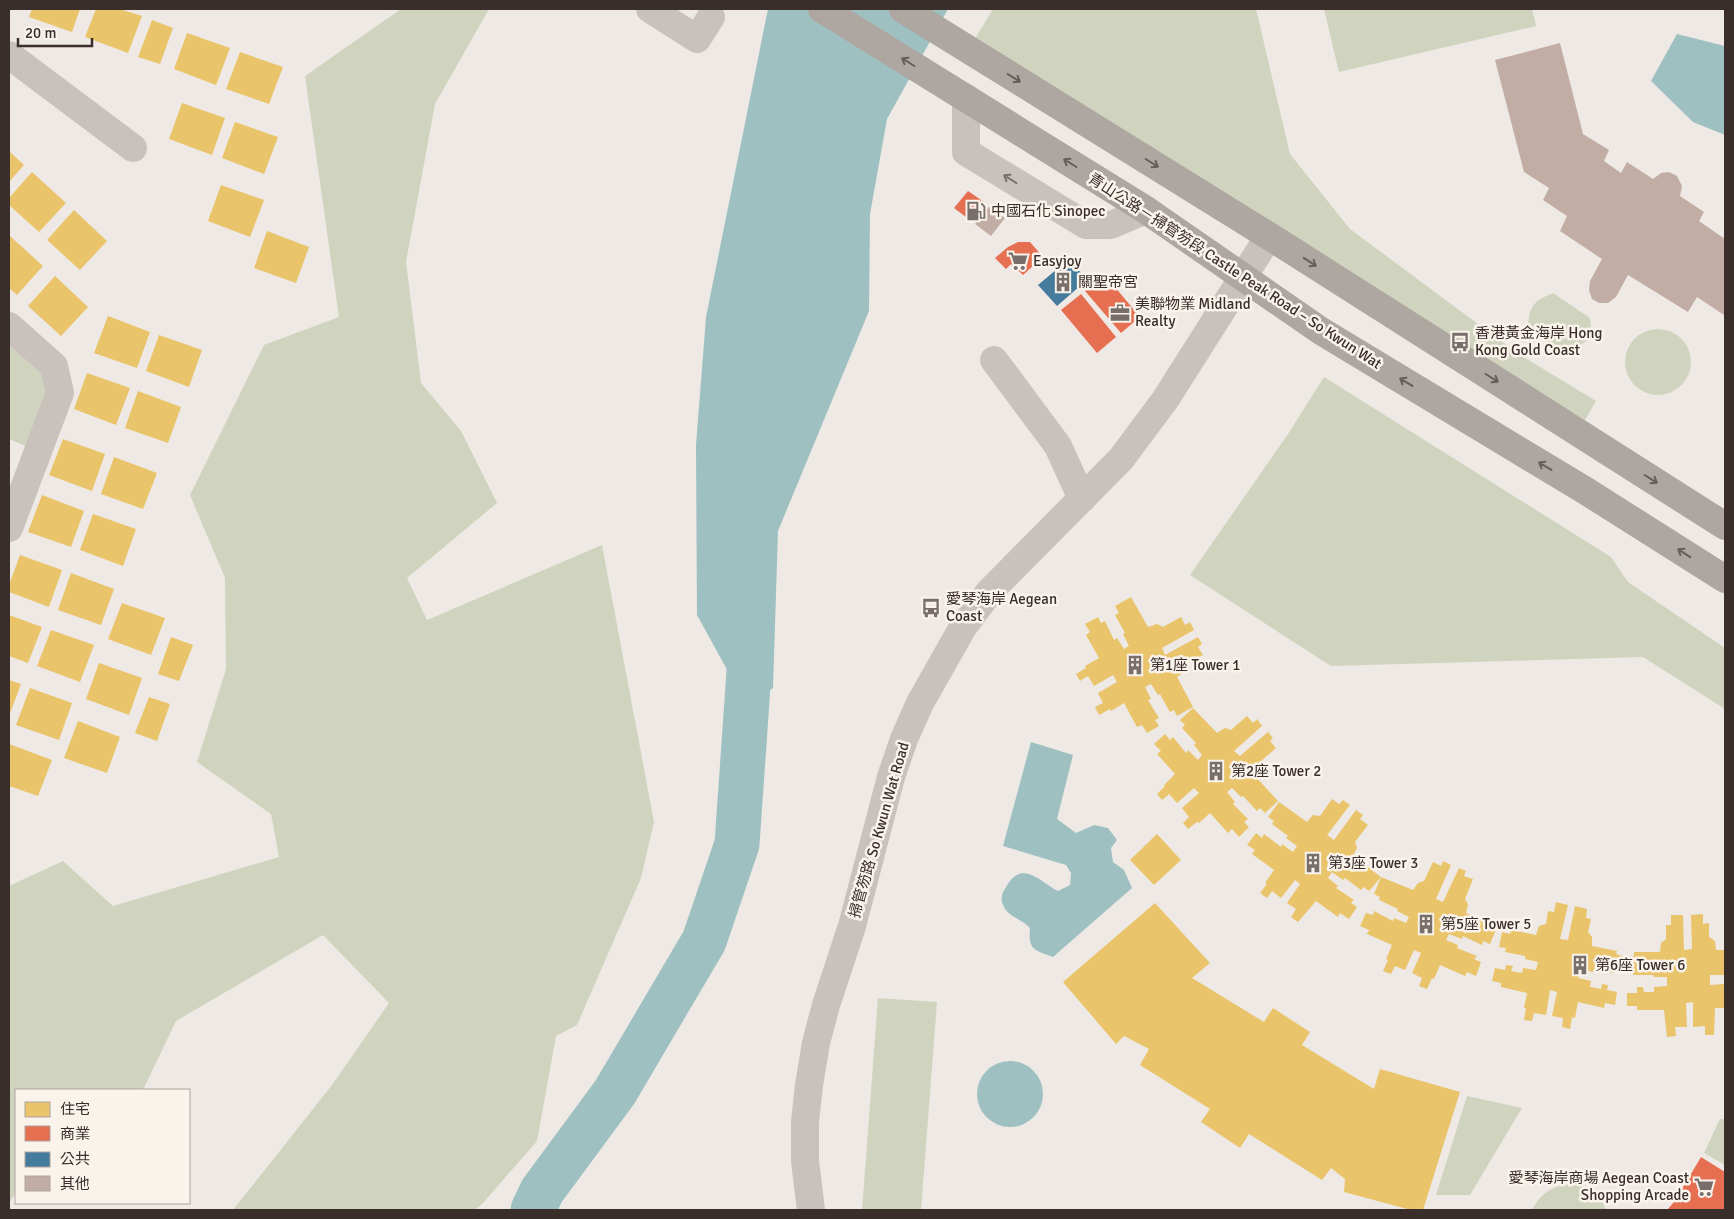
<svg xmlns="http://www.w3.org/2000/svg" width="1734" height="1219" font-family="Signika,'Noto Sans TC',sans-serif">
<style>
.green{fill:#d0d4be}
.water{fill:#9fc0c0}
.homes{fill:#e9c46a}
.shops{fill:#e76f51}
.public{fill:#457b9d}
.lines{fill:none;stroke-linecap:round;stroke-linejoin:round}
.river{stroke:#9fc0c0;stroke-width:45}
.building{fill:#c2ada5}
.minor{stroke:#c8c1bc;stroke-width:28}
.major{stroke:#ada6a1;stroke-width:28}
.oneway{stroke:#675e5a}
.oneway2{stroke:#79706c}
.labels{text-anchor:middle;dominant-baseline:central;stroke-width:5;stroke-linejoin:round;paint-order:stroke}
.poi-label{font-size:15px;fill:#392e2a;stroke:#faf3ec;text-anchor:start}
.street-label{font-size:15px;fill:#392e2a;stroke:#faf3ec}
</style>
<rect width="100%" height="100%" fill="#eee9e4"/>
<path class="green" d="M401,9h88l-54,95 -29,158 15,121 40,48 36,72 -90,75 20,42 175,-75 52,277 -13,56 -64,147 -21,11 -19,105 -54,62 -8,7h-242l99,-125 57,-82 -66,-68 -147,86 -33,69h-127v102l-7,11v-317l54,-25 50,45 166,-49 -8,-43 -74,-52 29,-93 -1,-91 -35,-83 74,-150 75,-28 -34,-241z
M993,9h263l34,145 60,75 167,124 79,48 -11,19 -612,-378z
M1324,9h208l4,17 -197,46z
M1553,293l37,25 1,10 -3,12 -22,14 -38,-25c1,-22 5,-28 25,-36z
M1625 362a33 33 0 1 1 66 0a33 33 0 1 1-66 0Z
M9,339l37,32 6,21 -24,55 -19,-8z
M1324,377l287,180 17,25 97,66v61l-82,-52 -312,9 -141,-91 98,-141z
M878,998l59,4 -16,208h-59z
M1467,1096l55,12 -52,87h-34z
M1720,1119h5v46l-21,-12z
M1574,1184c15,4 27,11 32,26h-74c9,-18 22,-25 42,-26z"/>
<path class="water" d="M768,9h180l-61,110 -17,95 -1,97 -91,220 -5,157 -26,18 -50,-91 -1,-170 10,-128z
M1677,34l48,12v89l-32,-13 -42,-41z
M1031,742l42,13 -16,64 19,14 18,-8 14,3 9,12 -6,8 2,14 11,8 8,18 -79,69c-19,-7 -25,-7 -23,-29 -8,-9 -22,-11 -27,-23 -3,-6 -1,-12 3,-18 16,-29 35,-4 52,4l12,-6 1,-12 -5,-8 -63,-19z
M977 1094a33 33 0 1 1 66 0a33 33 0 1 1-66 0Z"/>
<path class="homes" d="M32,9h48l-8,23 -43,-15z
M96,9h24l22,7 -14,37 -43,-16z
M152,20l21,8 -13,36 -22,-7z
M187,33l43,15 -14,37 -42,-16z
M240,52l43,15 -14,37 -43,-15z
M182,103l43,15 -13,37 -43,-16z
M235,122l43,15 -14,37 -42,-16z
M9,151l15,14 -15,17z
M32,172l34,31 -27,29 -30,-27v-7z
M221,185l43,15 -14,37 -42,-16z
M74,210l33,31 -27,29 -33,-30z
M267,231l42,16 -13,36 -42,-15z
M10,236l33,30 -26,29 -8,-7z
M55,276l33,31 -27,29 -33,-30z
M108,316l42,16 -13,36 -43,-15z
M159,335l43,15 -13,37 -43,-16z
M87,373l43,15 -14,37 -42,-16z
M138,391l43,16 -13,36 -43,-15z
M63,439l42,15 -13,37 -43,-16z
M114,457l43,16 -14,36 -42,-15z
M42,495l42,16 -13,36 -43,-15z
M93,514l43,15 -13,37 -43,-16z
M20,555l42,15 -13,37 -40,-15v-7z
M71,573l43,16 -13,36 -43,-15z
M1131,597l17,30 9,-3 6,3 18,-10 4,8 5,-3 4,8 -32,18 3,7 33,-18 4,7 -4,3 5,8 -19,10v7l-7,5 16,30 -16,9 -3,-6 -4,2 -10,-18 -2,1 -7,-11 -6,3 6,12 -3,1 11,18 -4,2 4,6 -12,7 -5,-8 -5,2 -13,-24 -13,8 -1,-2 -11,6 -4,-8 8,-4 -5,-10 19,-11 -4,-7 -19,11 -6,-10 -8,5 -4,-7 10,-6 -1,-2 14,-8 -13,-23 4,-3 -5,-8 13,-7 3,6 4,-2 9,19 3,-2 7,11 5,-3 -6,-12 2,-1 -10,-18 4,-2 -4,-7z
M122,603l43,15 -14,37 -43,-16z
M9,615l33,12 -14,36 -19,-7z
M51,630l43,15 -14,37 -43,-16z
M171,637l22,8 -14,36 -21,-7z
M99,663l43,15 -13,37 -43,-16z
M9,680l12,4 -12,32z
M30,688l42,15 -13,37 -43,-15z
M149,697l21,7 -13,37 -22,-8z
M1193,708l24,25 8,-5 6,2 16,-14 6,7 4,-4 5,7 -28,25 6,5 28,-24 5,6 -3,3 6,7 -16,14 1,7 -6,7 23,25 -13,12 -5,-5 -3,3 -14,-15 -2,1 -9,-9 -5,4 8,10 -2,2 15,15 -4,3 5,5 -10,10 -7,-8 -4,4 -18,-20 -11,10 -2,-1 -9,7 -5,-6 6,-6 -7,-9 17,-15 -5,-5 -17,15 -8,-9 -7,6 -5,-6 8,-8 -1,-1 11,-11 -18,-20 4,-3 -7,-7 11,-10 5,6 3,-3 13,16 2,-3 10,10 4,-5 -8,-10 2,-2 -14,-15 3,-3 -5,-5z
M78,721l42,16 -13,36 -43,-15z
M9,744l43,16 -14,36 -29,-10z
M1332,799l7,5 4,-4 7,5 -23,30 7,5 22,-30 7,5 -3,4 8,6 -13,17 2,6 -4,8 28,21 -12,14 -5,-4 -3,3 -16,-12 -2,2 -11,-8 -4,6 10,8 -2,2 18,12 -3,3 6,4 -8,12 -9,-6 -2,4 -22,-16 -18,21 -7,-5 5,-8 -9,-6 13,-19 -5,-4 -14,18 -9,-7 -5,7 -7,-5 7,-9 -2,-1 9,-13 -22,-16 3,-4 -8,-5 9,-12 6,5 2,-4 17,13 1,-3 11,8 4,-6 -11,-8 2,-2 -16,-12 2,-3 -6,-4 11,-15 28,20 6,-7 7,1z
M1157,834l24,26 -27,25 -24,-25z
M1443,861l8,4 -15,34 7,3 16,-34 7,3 -2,5 9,3 -8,20 3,5 -2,9 31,14 -7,17 -7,-3 -1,4 -19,-9 -1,3 -13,-5 -3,6 12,5 -1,3 20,8 -3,3 7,3 -5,14 -9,-4 -2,4 -25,-11 -6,14 -2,-1 -5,11 -8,-3 3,-8 -10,-5 9,-20 -7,-3 -9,20 -10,-4 -4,8 -8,-3 5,-11 -2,-1 6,-14 -25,-11 2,-4 -9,-4 6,-13 7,2 1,-4 19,10 1,-3 12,5 3,-6 -12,-6 1,-2 -19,-9 1,-3 -6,-3 7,-17 32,13 5,-7 6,-2 9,-19 8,4z
M1556,902l12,3 -8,34 8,1 7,-34 12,3 -1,9 5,1 -3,13 4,5v9l25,5 -1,3 9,3 9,-1v-4h26l1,-9 5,-4v-14h5v-10h12l1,35 8,-1 -1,-34 12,-1v10l6,-1v14l6,4 1,9h9v22h-1v3h-14v10l14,-1 1,6v18h-10l-1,27h-9v-9l-12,1v-25l-7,1 1,24h-12l1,9 -9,1 -3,-27h-27v-4h-10v-13h10v-6h6l1,5h10v-5l13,-1v-9h-13l-1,-2h-20v-4h-7l-1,-14 -3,14 -7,-1 -1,3 -20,-4 -1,3 -13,-3 -2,9 13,3 -1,6 11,2 1,-5 6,1 -1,5 10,2 -2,13 -10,-2 -1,5 -26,-6 -3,16 -3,-1 -2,12 -8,-2 1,-9 -11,-2 5,-24 -7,-2 -4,25 -12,-2 -2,8 -8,-1 2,-12h-2l3,-15 -26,-6v-4l-9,-2 3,-13 10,2 1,-5 7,1 -2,5 11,2 1,-5 13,2 2,-8 -13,-3v-3l-20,-4 1,-4 -7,-1 3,-15 8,2 1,-4 25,5 3,-9 7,-2 2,-13 6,1z
M1155,903l55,60 -18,15 72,44 9,-14 37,24 -8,13 72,44 6,-20 80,23 -37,118h-12l-67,-18 1,-13 -14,-11 -9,12 -73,-46 -9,14 -39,-26 9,-13 -70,-44 9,-16 -25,-13 -8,8 -53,-62z"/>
<path class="shops" d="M968,191l16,11 -14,18 -16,-12z
M1018,242h12l13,15 -20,18 -12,-11 -5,5 -11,-11 13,-11z
M1104,274l36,43 -19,16 -36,-42z
M1081,294l35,43 -19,16 -36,-43z
M1701,1157l24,15v38h-58l8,-9z"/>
<path class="public" d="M1069,259l18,21 -30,26 -19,-21z"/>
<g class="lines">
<path class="river" d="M533,1210l9,-19 73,-99 89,-151 33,-97 14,-201"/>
</g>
<path class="building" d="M1560,43l23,91 26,16 -5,11 17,12 6,-11 26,17 8,-6 8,-1 8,4 5,10 -2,10 24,16 -5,9 26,18 -1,76 -27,-18 -9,15 -60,-37 -12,22 -8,6h-9l-7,-4 -3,-9 1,-9 12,-22 -42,-28 7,-15 -24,-16 6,-12 -25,-16 -29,-112z
M989,207l16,11 -14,18 -16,-12z"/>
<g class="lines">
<path class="minor" d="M650,9l47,30 14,-22
M9,55l124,93
M966,98v54l120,73h25l35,-15
M9,326l45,40 6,27 -51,135
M994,360l64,86 24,53
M811,1210l-6,-49v-39l4,-37 7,-42 10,-38 26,-79 39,-149 13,-38 16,-36 43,-76 27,-36 131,-132 44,-59 104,-164"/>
<path class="major" d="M822,9l324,201 175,121 265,160 139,88
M903,9l366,227 456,290"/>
</g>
<defs><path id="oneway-shaft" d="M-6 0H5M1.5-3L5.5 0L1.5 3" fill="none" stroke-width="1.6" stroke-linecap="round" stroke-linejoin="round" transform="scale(1.25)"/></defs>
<g class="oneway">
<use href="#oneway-shaft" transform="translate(908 62) rotate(-148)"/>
<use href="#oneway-shaft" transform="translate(1014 78) rotate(32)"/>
<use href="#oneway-shaft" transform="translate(1070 163) rotate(-148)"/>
<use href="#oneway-shaft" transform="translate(1152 163) rotate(32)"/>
<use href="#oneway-shaft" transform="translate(1310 262) rotate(33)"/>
<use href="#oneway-shaft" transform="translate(1492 378) rotate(32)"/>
<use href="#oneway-shaft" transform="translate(1406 382) rotate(-149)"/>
<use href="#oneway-shaft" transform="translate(1545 466) rotate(-149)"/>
<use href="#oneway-shaft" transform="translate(1651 479) rotate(32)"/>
<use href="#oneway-shaft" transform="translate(1684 553) rotate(-147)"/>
</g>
<use class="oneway2" href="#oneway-shaft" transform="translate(1010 179) rotate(-148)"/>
<defs>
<symbol id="fuel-bare" viewBox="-9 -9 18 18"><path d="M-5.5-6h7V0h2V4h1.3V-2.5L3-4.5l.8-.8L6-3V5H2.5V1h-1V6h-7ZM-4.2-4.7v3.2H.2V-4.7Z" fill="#786f6b" stroke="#faf3ec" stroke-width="2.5" paint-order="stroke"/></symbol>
<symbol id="supermarket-bare" viewBox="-9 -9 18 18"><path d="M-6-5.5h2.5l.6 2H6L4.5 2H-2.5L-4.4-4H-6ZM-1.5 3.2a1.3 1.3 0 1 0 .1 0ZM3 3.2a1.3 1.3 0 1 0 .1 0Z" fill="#786f6b" stroke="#faf3ec" stroke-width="2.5" paint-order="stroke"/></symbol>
<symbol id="building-bare" viewBox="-9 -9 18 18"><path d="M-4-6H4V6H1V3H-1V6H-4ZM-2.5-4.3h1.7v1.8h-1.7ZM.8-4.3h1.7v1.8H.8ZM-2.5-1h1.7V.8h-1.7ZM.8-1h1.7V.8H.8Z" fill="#786f6b" stroke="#faf3ec" stroke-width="2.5" paint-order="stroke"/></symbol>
<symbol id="office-bare" viewBox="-9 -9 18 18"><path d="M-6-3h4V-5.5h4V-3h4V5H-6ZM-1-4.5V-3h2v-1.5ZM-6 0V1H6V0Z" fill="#786f6b" stroke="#faf3ec" stroke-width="2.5" paint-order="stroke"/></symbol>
<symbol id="bus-bare" viewBox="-9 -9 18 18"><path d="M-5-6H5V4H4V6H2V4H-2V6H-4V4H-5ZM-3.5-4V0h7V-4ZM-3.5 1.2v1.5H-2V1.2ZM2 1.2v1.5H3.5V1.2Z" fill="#786f6b" stroke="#faf3ec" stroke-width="2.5" paint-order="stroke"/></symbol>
</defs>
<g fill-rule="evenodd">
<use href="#fuel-bare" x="962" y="197" width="28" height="28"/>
<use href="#supermarket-bare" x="1004" y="247" width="28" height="28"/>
<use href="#building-bare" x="1049" y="268" width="28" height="28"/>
<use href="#office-bare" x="1106" y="299" width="28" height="28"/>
<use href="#bus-bare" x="1446" y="328" width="28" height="28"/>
<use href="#bus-bare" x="917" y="594" width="28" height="28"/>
<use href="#building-bare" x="1121" y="651" width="28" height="28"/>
<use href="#building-bare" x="1202" y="757" width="28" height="28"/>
<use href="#building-bare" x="1299" y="849" width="28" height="28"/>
<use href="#building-bare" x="1412" y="910" width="28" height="28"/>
<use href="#building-bare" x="1566" y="951" width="28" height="28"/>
<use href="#supermarket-bare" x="1690" y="1173" width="28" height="28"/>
</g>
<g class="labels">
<g class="poi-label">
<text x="991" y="211">中國石化 Sinopec</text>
<text x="1033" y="261">Easyjoy</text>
<text x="1078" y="282">關聖帝宮</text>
<text x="1135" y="304">美聯物業 Midland<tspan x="1135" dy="17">Realty</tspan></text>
<text x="1475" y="333">香港黃金海岸 Hong<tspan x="1475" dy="17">Kong Gold Coast</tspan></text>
<text x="946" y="599">愛琴海岸 Aegean<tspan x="946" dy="17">Coast</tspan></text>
<text x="1150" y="665">第1座 Tower 1</text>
<text x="1231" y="771">第2座 Tower 2</text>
<text x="1328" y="863">第3座 Tower 3</text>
<text x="1441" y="924">第5座 Tower 5</text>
<text x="1595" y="965">第6座 Tower 6</text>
<text x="1689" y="1178" text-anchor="end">愛琴海岸商場 Aegean Coast<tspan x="1689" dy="17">Shopping Arcade</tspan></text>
</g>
<g class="street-label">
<text transform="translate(1235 271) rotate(33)">青山公路－掃管笏段 Castle Peak Road – So Kwun Wat</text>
<text transform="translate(879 830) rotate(-74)">掃管笏路 So Kwun Wat Road</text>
</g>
</g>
<rect width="1734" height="1219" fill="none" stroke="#392e2a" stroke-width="20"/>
<rect x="15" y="1089" width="175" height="115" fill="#faf3ec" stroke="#ada49e"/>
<rect x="25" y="1102" width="25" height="15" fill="#e9c46a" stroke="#ada49e"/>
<text x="60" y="1114" font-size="15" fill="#392e2a">住宅</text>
<rect x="25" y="1126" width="25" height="15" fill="#e76f51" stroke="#ada49e"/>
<text x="60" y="1139" font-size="15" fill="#392e2a">商業</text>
<rect x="25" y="1152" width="25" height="15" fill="#457b9d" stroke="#ada49e"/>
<text x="60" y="1164" font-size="15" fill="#392e2a">公共</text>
<rect x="25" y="1176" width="25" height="15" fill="#c2ada5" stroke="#ada49e"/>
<text x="60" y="1189" font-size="15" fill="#392e2a">其他</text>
<path d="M18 38v8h74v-8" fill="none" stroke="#392e2a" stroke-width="2.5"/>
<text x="25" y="38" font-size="15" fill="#392e2a" stroke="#faf3ec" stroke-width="4" paint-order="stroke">20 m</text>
</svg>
